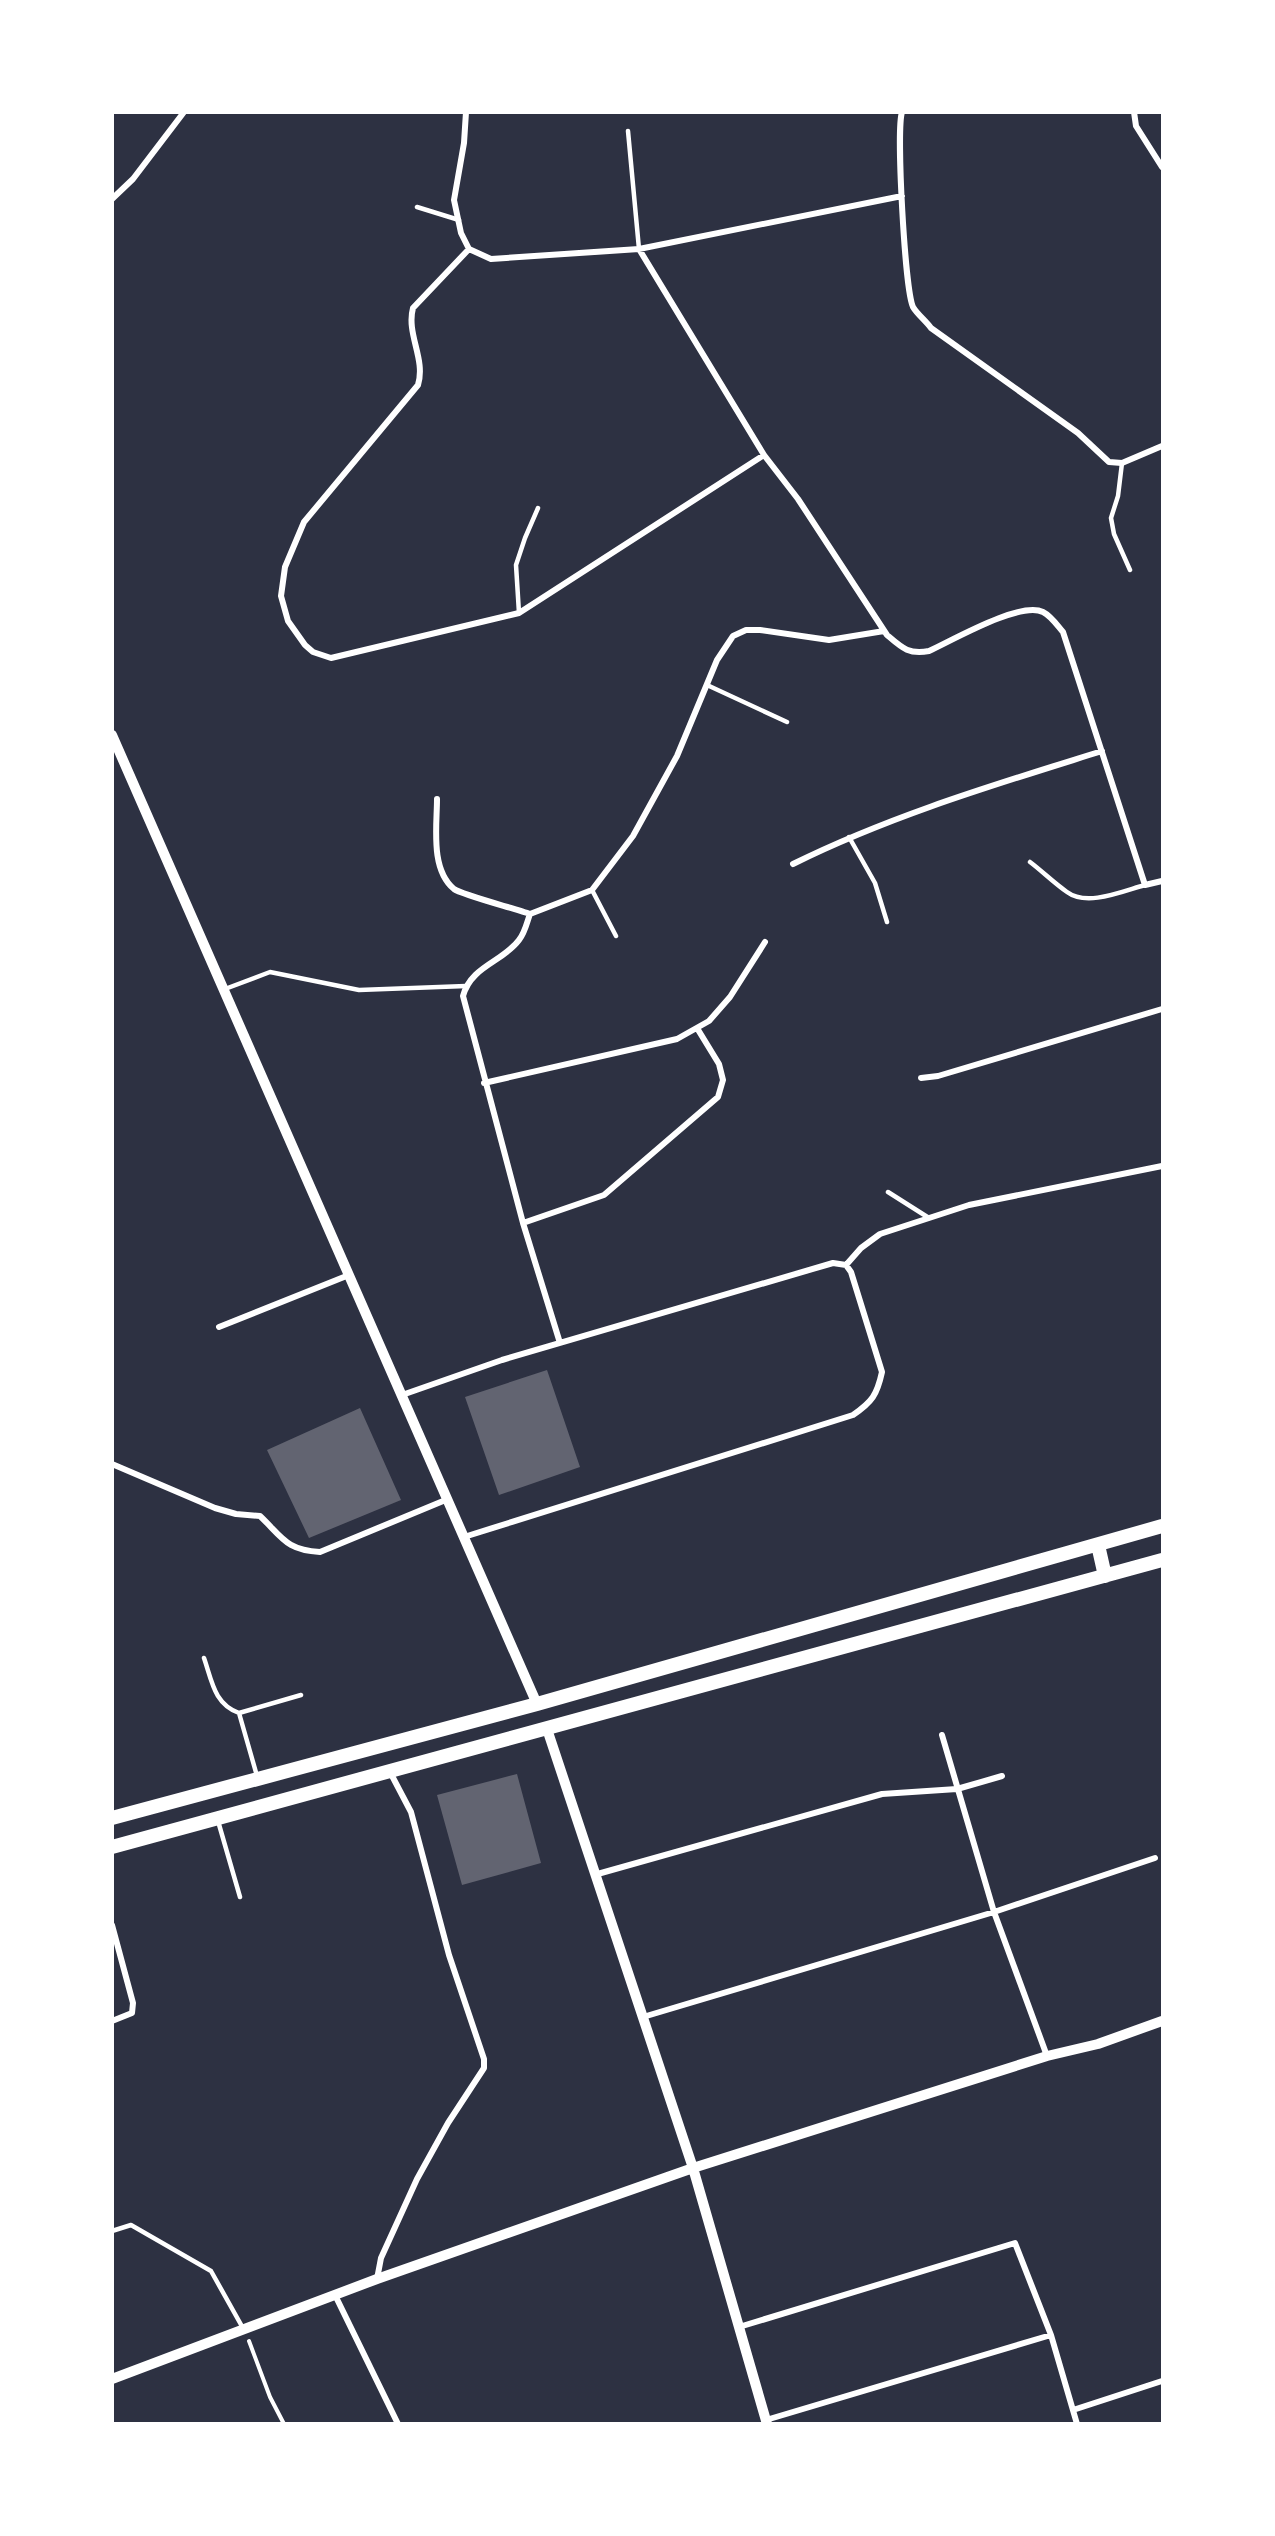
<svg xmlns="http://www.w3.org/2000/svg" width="1275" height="2536" font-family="'IBM Plex Sans',sans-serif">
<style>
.building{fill:#626471}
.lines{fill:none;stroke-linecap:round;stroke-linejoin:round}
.path{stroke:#fff;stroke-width:4}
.service{stroke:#fff;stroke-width:4.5}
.minor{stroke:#fff;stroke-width:6}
.tertiary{stroke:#fff;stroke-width:10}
.primary{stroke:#fff;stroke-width:14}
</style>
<rect width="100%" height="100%" fill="#2d3142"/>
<path class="building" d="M547,1370l33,97 -81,28 -34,-98z
M360,1408l41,92 -92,38 -42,-88z
M517,1774l24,89 -79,22 -25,-90z"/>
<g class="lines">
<path class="path" d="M249,2341l21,56 14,27"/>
<path class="service" d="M628,131l11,118
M417,207l42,13
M1122,463l-4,33 -7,22 3,16 16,36
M519,613l-3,-48 9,-27 13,-30
M707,685l80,37
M849,837l26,46 12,39
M1030,862c12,9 24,21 37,30 20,15 56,-1 78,-7
M592,890l24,46
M225,989l45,-17 89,18 107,-4
M888,1192l41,26
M204,1658c8,23 10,46 35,55l18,63
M239,1713l62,-18
M218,1821l22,76
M112,2231l19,-6 80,46 33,59"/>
<path class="minor" d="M466,112l-2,31 -10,57 7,33 8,16 22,10 148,-10 263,-53
M902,112c-6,19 3,178 11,195 4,7 13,14 18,21l147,105 31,29 13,1 40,-17
M1134,112l2,14 26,41
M112,199l21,-20 51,-67
M469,249l-56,59c-7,26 13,51 5,77l-114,137 -19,45 -4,29 7,25 17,24 8,7 18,6 188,-45 245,-158
M639,249l125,206 34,44 89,136c15,13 22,20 42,16 24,-11 91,-50 114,-39 8,4 14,13 20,20l82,253 17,-4
M437,799c0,27 -7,70 17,90 8,6 63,20 76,25 -3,8 -5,19 -11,26 -16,22 -48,26 -56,56l60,227 37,120
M793,864c99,-49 204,-80 309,-113
M530,914l62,-24 41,-54 44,-80 40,-96 16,-24 13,-6h14l69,10 55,-9
M921,1078l17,-2 224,-67
M484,1083l193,-44 32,-18 21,-24 35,-55
M523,1223l81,-28 114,-98 5,-17 -4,-16 -22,-36
M846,1265l15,-17 19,-14 89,-29 193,-39
M219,1327l130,-52
M402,1395l100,-35 331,-97 13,2 5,7 31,100c-5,23 -10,30 -29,43l-389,122
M112,1464l103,44 21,6 24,2c23,22 26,34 60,36l128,-53
M942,1735l52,177 53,144
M594,1875l288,-81 75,-5 45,-13
M112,1925l21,78 -1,10 -20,8
M643,2017l351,-105 161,-54
M377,2279l4,-21 36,-79 31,-56 36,-55v-9l-35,-104 -38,-143 -21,-40
M335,2295l63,129
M739,2327l276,-84 36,92 26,89
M1073,2410l89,-29
M766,2420l285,-85"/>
<path class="tertiary" d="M112,735l425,969
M547,1729l146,439 74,256
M112,2379l265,-100 316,-111 354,-112 51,-12 64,-23"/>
<path class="primary" d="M1098,1545l7,31
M112,1818l425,-114 625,-178
M112,1847l1050,-287"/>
</g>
<rect width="1275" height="2536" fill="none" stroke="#ffffff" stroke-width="228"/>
</svg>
